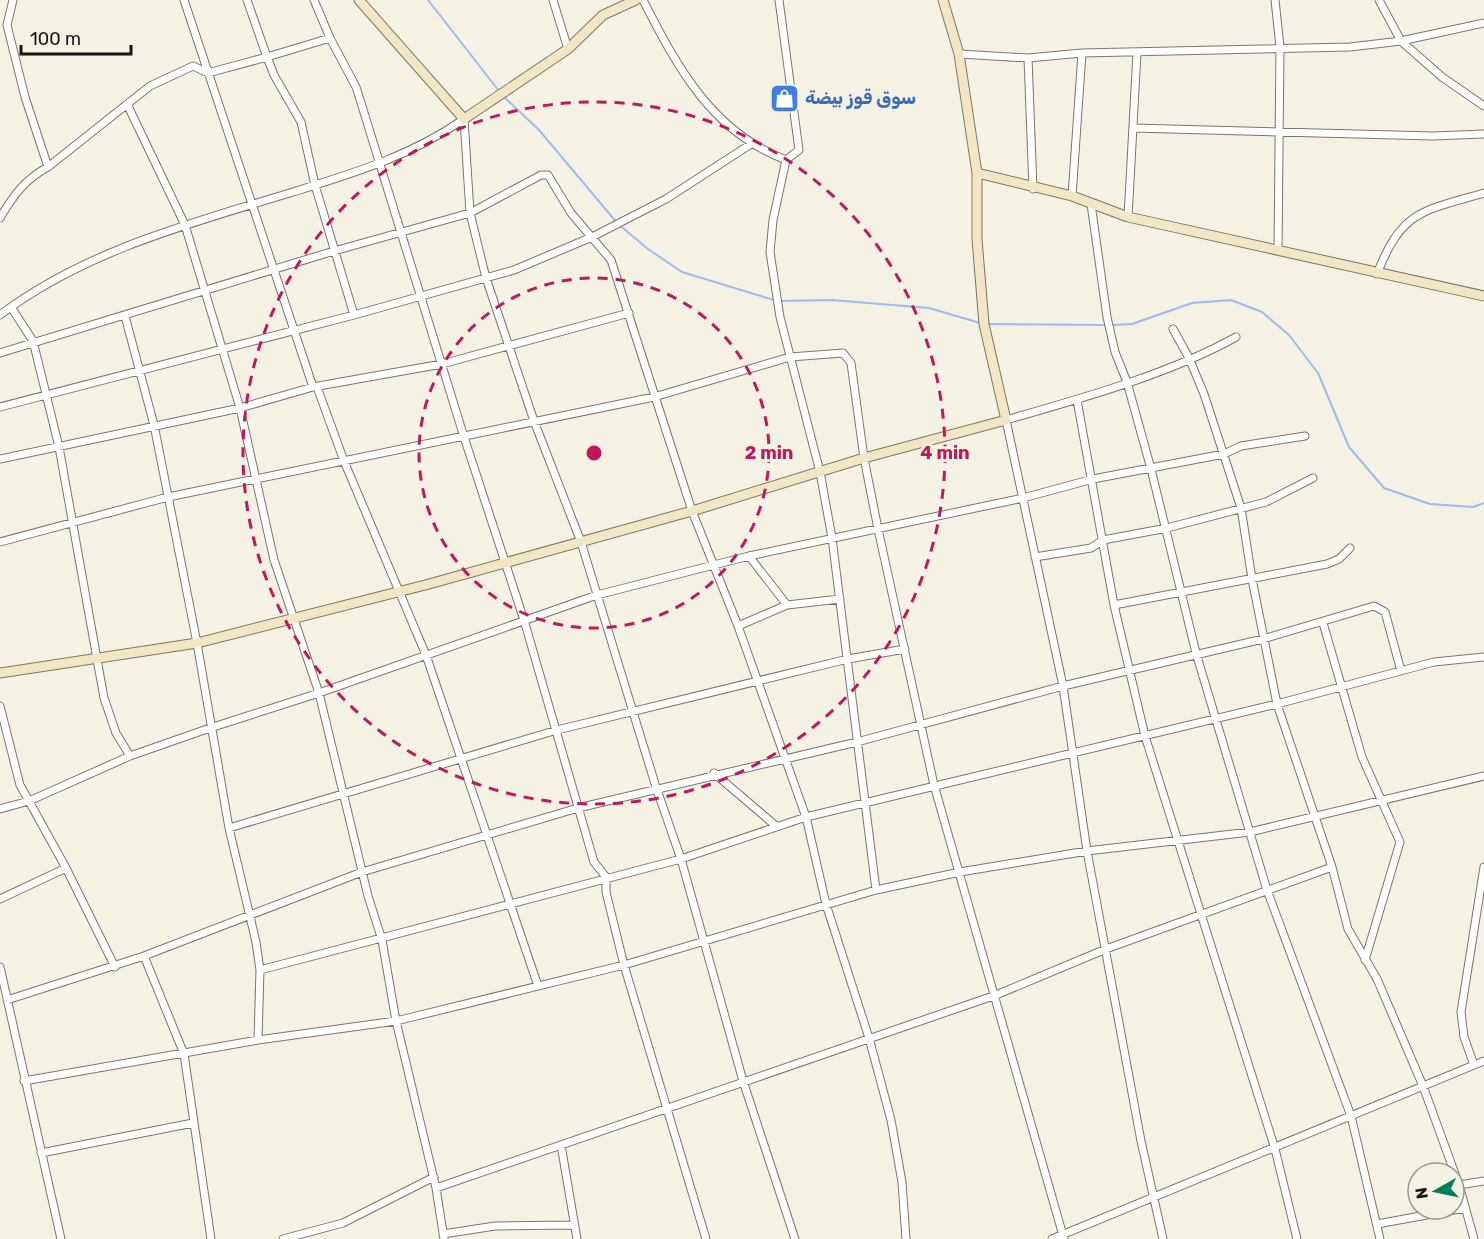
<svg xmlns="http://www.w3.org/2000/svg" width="1484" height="1239" font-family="Rubik,'Noto Sans Arabic',sans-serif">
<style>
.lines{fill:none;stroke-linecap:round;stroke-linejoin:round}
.stream{stroke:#9dbaf1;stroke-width:2}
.street-casing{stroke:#797769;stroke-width:9}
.secondary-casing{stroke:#797769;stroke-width:11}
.street{stroke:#fff;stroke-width:7}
.secondary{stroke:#f4e5c5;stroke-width:9}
.ring{fill:none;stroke:#c2185b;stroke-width:3;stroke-dasharray:10 8}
.labels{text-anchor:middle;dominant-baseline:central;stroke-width:6;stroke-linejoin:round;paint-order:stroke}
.shop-label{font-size:18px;font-weight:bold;fill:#366cbe;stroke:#f5f2e3;text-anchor:start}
.centre{fill:#c2185b;stroke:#f5f2e3;stroke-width:3}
.ring-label{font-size:18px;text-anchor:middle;font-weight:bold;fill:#c2185b;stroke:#f5f2e3;stroke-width:6;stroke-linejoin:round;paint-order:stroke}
</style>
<rect width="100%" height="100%" fill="#f5f2e3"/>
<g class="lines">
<path class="stream" d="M428,0l71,91
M503,96l36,34 79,94 30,25 34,23 95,29 55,-1 97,8 51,15
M986,324l120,1
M1112,325l20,-1 60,-21 39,-3 31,12 27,23 29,38 31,74 35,41 46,16 43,3 11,-4"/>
<defs>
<path id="street" d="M13,0l-6,25 18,72 23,70
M184,0l129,387
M314,0l16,38 26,49 6,19 102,331 60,183 70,242 12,15v15l18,73 82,274
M553,0l15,49
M643,0c34,67 69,132 143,160
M779,0l20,150 -13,10 -13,60 -3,32 10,65 40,155 12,66 44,352
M1275,0l5,47 -2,203
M1379,0l22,41 41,36 42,29
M330,38l-63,19 7,18 27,47 14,63 39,130
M959,54l69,4 54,-5 268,-6 51,-6 83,-18
M1028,58l5,131
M127,104l58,121 55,183 34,152 45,133 49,203 14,44 14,81 40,167 8,51
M464,119l6,94 16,65 48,143 47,121 75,245 25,72 62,222 52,158
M1133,128l300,8 51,-2
M1072,196l10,-143
M1091,204l16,113 8,35 12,30 24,87 45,184 71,237 84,226 29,123
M1128,217l9,-164
M0,218c13,-22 25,-39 48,-51l102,-81 43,-20 15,7 59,-16 -20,-57
M1377,274c25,-64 45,-63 107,-81
M11,307l22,34 26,106 45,251 12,35 14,23
M0,315c86,-65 192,-92 293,-123 61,-19 118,-36 171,-73
M125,316l29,109 43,218 32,185 27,114 4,28 -2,70
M0,353l334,-102 136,-38 71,-38h7l23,38 40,47 81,251 46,115 68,191 20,87 43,134 22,82 11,62 4,57
M317,387l27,74 82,194 112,331
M1077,400l37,205 31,131 130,413 22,90
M0,407l354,-92 160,-45 78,-33 74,-38 85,-55
M0,459l240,-51 73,-21 129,-23 187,-51
M0,542l168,-45 486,-100 136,-40 53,-4 8,10 13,95 14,71 56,256 130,454
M749,556l38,49
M1035,557l56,-9 12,-8 64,-12 99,-26 47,-24
M1114,605l213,-41 12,-5 11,-11
M1323,623l39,134 38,85 -35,118
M738,626l49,-21 53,-6
M0,706l20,79 46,83 49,99
M714,773l62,53
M0,809l29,-8 101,-45 80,-28 109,-35 278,-98 152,-39 274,-58 70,-19 131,-25 17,-8 64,-10
M229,828l328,-98 291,-71 57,-10
M1332,867l16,62 29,50 46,107 36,99 15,54
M0,899l66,-31
M144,956l40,98 27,185
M0,967l61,272
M260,970l421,-111 125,-42 471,-113 157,-42 50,-5
M7,1000l137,-44 218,-84 216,-64 279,-66 206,-56 200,-47 111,-33 11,6 16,59
M1474,1065l-10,-28 -3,-25 23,-145
M24,1081l234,-41 138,-19 228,-56 252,-75 84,-18 127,-21 163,-19 234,-56
M561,1145l16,94
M41,1153l152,-30
M1459,1185l25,-4
M436,1188l560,-193 110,-46 226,-82 -55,-163 -25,-125 -11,-71 -37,-114 -15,-36 -16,-29
M1377,1224l88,-16
M443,1234l52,-8 79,-1
M283,1239l60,-16 91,-46
M1052,1239l432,-178
M1163,1239l-22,-98 -54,-290 -24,-165 -57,-266c73,-21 164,-46 230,-83"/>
<path id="secondary" d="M359,0l105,119 104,-70 35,-34 33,-15
M977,173l95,23 56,21 356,79
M0,673l197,-30 232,-59 263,-73 172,-53 142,-38 -22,-96 -7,-85v-66l-18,-119 -16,-54"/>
</defs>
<use href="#street" class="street-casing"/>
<use href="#secondary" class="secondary-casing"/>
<use href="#street" class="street"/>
<use href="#secondary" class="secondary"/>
</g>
<g class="ring">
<circle cx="594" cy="453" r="175"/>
<circle cx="594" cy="453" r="351"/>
</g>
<defs>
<symbol id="shop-square" viewBox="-11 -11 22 22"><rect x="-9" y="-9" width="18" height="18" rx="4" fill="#3f7fe0" stroke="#f5f2e3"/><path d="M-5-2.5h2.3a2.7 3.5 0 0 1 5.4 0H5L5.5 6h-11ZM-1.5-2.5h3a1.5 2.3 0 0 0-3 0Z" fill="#fff"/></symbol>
</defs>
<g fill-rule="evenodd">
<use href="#shop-square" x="768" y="82" width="33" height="33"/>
</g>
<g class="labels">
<g class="shop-label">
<text x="805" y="98">سوق قوز بيضة</text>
</g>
</g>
<circle cx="594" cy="453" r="9" class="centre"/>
<g class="ring-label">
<text x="769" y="459">2 min</text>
<text x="945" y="459">4 min</text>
</g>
<g transform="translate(1436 1191) rotate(261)"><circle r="28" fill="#f5f2e3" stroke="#9c9a8e" stroke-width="1.5"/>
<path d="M0-4.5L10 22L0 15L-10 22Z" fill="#007f5f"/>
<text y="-9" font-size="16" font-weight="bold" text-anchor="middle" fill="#16150f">N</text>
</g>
<path d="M21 45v9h110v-9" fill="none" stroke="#16150f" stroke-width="3"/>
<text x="30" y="45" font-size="18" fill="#16150f" stroke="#f5f2e3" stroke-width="4.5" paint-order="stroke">100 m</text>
</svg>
